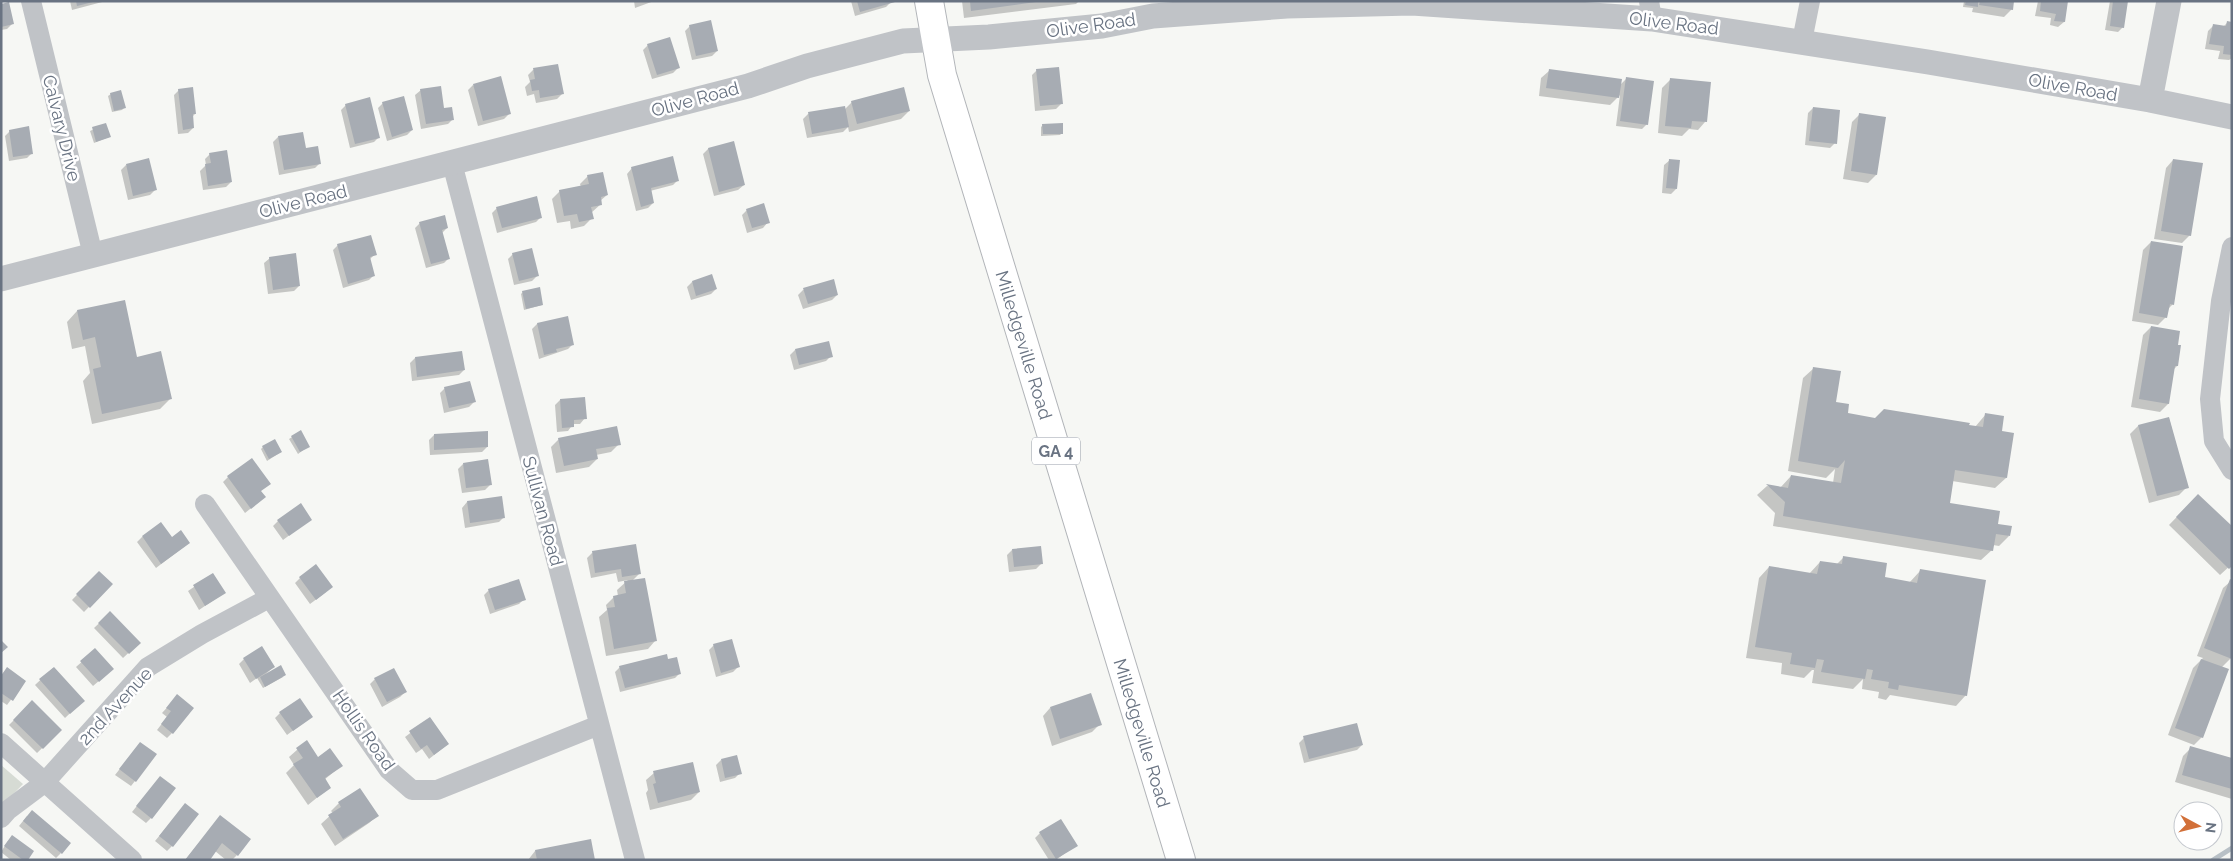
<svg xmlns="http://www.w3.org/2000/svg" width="2233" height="861" font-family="Raleway,sans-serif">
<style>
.green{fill:#d6dbd4}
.shadow{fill:#0003}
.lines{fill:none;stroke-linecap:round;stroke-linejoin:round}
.stream{stroke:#b8c0c6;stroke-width:5}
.building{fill:#a7acb3}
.primary-casing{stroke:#b2b5b9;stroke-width:30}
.minor{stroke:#c0c3c7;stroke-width:20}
.tertiary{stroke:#c0c3c7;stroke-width:25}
.primary{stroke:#fff;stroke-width:28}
.labels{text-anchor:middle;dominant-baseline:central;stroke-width:5;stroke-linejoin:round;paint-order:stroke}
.shield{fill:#fff;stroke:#969da8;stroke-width:1}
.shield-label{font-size:16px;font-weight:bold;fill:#697382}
.street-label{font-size:18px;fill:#697382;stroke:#fff}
</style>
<rect width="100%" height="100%" fill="#f6f7f4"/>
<path class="green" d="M1,765l22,19 -22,23z"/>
<path class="shadow" d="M70,1h36l-34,9z
M634,1h20l-19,7z
M851,1h40v1l-5,5 -31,9z
M962,1h117l-3,3 -112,14z
M1964,1h49l-1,8 -8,8 -32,-5 1,-4 -10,-1z
M2038,1h29l-3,21 -6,5 -8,-2 1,-7 -16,-2z
M2110,1h17l-4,26 -5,5 -13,-2z
M1,5l11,19 -5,5 -6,1z
M2227,23h5v35l-3,2 -11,-1 2,-8 -15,-2 3,-18 5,-5 10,1z
M690,26l27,25 -5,5 -20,4 -7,-29z
M648,45l30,23 -5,5 -21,6 -9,-29z
M557,65l5,29 -5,5 -21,4 -2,-9 -7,2 -2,-9 5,-5 -2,-7 5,-5z
M1037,70l24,34 -5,5 -21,2 -3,-36z
M1549,71l71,14 7,-7 20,46 -5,5 -26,-3 4,-31 -10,10 -71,-9 2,-18z
M1670,80l35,42 -7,8 -9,-1 -7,7 -24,-3 4,-45z
M473,85l36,29 -5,5 -26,7 -10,-36z
M179,90l16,24 -3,3 1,11 -5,5 -10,1 -4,-39z
M421,90l32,29 -5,5 -27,5 -6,-34z
M111,94l13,14 -2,2 -10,2 -4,-16z
M852,102l57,9 -8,8 -52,13 -1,-5 -5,5 -36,6 -4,-19 5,-5 36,-7 1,2z
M383,103l29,27 -5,5 -20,6 -9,-33z
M346,105l33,32 -5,5 -24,6 -9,-38z
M1813,108l22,35 -5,5 -25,-3 3,-32z
M1860,114l16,61 -8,8 -25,-4 9,-57z
M105,124l4,13 -15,6 -4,-12z
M1043,125l19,8 -2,2 -19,1v-9z
M10,131l22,22 -5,5 -18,3 -4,-25z
M278,137l27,13 15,13 -5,5 -36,7 -6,-33z
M733,143l11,42 -6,5 -24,6 -11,-42 5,-5z
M210,154l21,28 -5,5 -23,3 -3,-19 6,-6 -1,-6z
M1670,160l6,29 -5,5 -9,-1 2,-28z
M2173,160l17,75 -8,8 -28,-4 12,-71z
M126,165l29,25 -5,5 -22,5 -7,-30z
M632,168l46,12 -5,5 -23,6 3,12 -5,5 -12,3 -9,-37z
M588,176l19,19 -7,6 1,3 -10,9 1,5 -8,8 -13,3 -1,-8 -13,2 -5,-24 8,-8 21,-4 -1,-3z
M497,208l44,9 -5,5 -39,11 -5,-20z
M747,210l21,12 -5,6 -16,5 -5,-18z
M420,223l27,5 -5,5 7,25 -5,5 -18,5 -11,-40z
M2151,242l22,62 -6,6 -1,7 -8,8 -26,-4 11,-71z
M338,245l37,9 -6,6 5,15 -5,5 -26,8 -10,-38z
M513,254l24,22 -5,5 -18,4 -6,-26z
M270,258l29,28 -5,5 -26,3 -4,-31z
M833,281l4,14 -5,5 -29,9 -5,-14 5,-5z
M692,282l24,7 -5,5 -20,6 -4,-13z
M523,292l19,13 -18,5 -3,-16z
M124,301l12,57 34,41 -10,10 -68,15 -9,-43 7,-8 -5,-27 -13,3 -5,-27 10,-11z
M567,317l6,27 -5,5 -29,10 -7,-30 5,-5z
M2151,327l26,39 -3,3 -6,35 -8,8 -29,-5 12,-72z
M795,350l36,6 -5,5 -32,9 -4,-15z
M415,358l49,12 -5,5 -47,6 -2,-18z
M1814,368l21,35 11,11 30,5 99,8 11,-13 15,18 5,46 -11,10 -43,-7 -4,23 48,21 13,11 -10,10 -6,-1 -1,5 -11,10 -208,-34 2,-13 -18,-18 10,-9 13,2 11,-12 42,7 2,-14 -9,9 -38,-7 15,-93z
M445,388l29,14 -5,5 -25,6 -4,-20z
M560,400l25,18 -5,6h-7l-5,7 -11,1 -2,-27z
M2169,418l18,69 -8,8 -30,8 -19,-69 8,-8z
M300,432l6,16 -8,6 -9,-15z
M434,435l53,12 -5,5 -52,3 -1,-15z
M559,439l60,5 -8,8 -15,3 1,4 -8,8 -33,6 -5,-26z
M263,447l18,5 -14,9 -6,-12z
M463,464l27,21 -5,5 -23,3 -4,-24z
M228,477l32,14 5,6 -20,16 -22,-31z
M2198,495l34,69 -12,11 -51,-50z
M467,502l37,15 -5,5 -34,6 -3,-20z
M311,519l-28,21 -10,-14 5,-5z
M142,537l30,2 17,4 -33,25 -19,-26z
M1012,550l30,13 -6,6 -27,3 -2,-17z
M592,553l47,21 -7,7 23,60 -7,8 -42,7 -7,-39 8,-7 -1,-5 8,-8 4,-1 -1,-6 11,-10 -10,2 -2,-9 -25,5 -4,-20z
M1844,557l40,21 25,5 11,-12 46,124 -10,11 -66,-11 -4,5 -8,-2 1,-6 -17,-3 1,-10 -10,10 -41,-6 2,-13h-2l-8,8 -23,-4 1,-11 -36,-5 13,-80 10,-11 40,7 11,-12 16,3z
M99,572l12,12 -27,28 -12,-12z
M213,574l11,19 -25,17 -11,-19z
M300,578l26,14 -16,12 -15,-21z
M2231,581v77l-10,10 -19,69 -8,8 -26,-10 25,-67 10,-10 -6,-2 26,-68z
M489,590l35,9 -5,5 -29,10 -6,-19z
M110,613l29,30 -16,15 -29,-30z
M714,645l24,22 -5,5 -17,5 -7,-27z
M95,650l12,24 -14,12 -17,-19z
M244,659l29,8 -7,7 17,3 -20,11 -6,-10 -7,5 -11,-19z
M667,661l13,12 -5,5 -55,14 -5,-20 5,-5z
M53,668l30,33 -18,17 -30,-33z
M7,669l18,12 -18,24 -6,-4v-26z
M375,679l30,13 -5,5 -18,10 -12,-23z
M173,701l-1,32 -5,5 -10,-8 10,-13 -5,-4z
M32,702l29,28 -24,23 -28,-28z
M1050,708l50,16 -8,8 -40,14 -9,-30z
M280,713l31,4 -24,18 -12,-17z
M430,718l18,26 -19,15 -7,-10 -6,4 -11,-16z
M1304,738l58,7 -5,5 -53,13 -5,-20z
M306,742l12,16 23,8 -17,14 6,7 -22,18 -22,-32 8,-8 -5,-8z
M140,743l-5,38 -4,5 -16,-11z
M2191,748l41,12v39l-57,-17 8,-26z
M721,760l19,13 -5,5 -15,4 -4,-17z
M654,773l45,19 -8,8 -41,10 -4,-17 2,-3 -2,-10z
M160,777l-9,41 -5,5 -14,-11z
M339,803l38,13 -8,7 -34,23 -14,-22 12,-11 -2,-2z
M185,805l-13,41 -5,5 -12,-10z
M27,816l34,37 -5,5 -37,-32z
M220,817l17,38 -5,5h-6l-11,-9 -7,9h-23z
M1040,833l36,12 -20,15h-7l-14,-22z
M8,841l19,19h-16l-10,-8z
M535,851l59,9h-66z"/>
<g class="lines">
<path class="stream" d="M2213,860l19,-12"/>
</g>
<path class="building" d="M76,1h17v1l-16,4z
M857,1h38v1l-35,10z
M970,1h66v1l-65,9z
M1966,1h12v6l-13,-2z
M1980,1h34l-1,9 -34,-5z
M2041,1h27l-3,21 -11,-1 2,-7 -16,-3z
M2113,1h15l-4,27 -14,-2z
M9,2l5,22 -13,3v-23z
M711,20l7,31 -22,5 -7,-31z
M2227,21l5,1v33l-9,-1 1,-8 -15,-2 4,-20 13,2z
M670,37l10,31 -23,7 -10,-31z
M558,64l6,30 -24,4 -1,-8 -7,1 -2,-11 5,-1 -2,-11z
M1059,67l4,37 -23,2 -4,-37z
M1549,69l73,10 -3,19 -73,-10z
M501,76l10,38 -28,7 -10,-37z
M1626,77l28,4 -6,44 -28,-4z
M1670,78l41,4 -4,40 -15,-1 -1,7 -26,-2z
M441,86l3,22 8,-1 2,13 -28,4 -6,-35z
M193,87l3,27h-3l1,14 -11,2 -5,-41z
M904,87l6,24 -53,13 -6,-23z
M121,90l5,18 -12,3 -4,-18z
M404,96l9,34 -21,7 -10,-35z
M370,97l10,41 -25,6 -10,-40z
M845,106l4,21 -37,7 -4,-22z
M1813,107l27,3 -3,34 -28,-3z
M1859,113l27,4 -9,58 -26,-4z
M106,123l5,14 -15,5 -4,-15z
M1063,123v11h-20l-1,-10z
M29,126l4,28 -20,3 -4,-27z
M303,132l3,16 12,-2 3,18 -37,6 -6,-34z
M734,141l11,44 -26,7 -11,-44z
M227,150l5,32 -24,4 -3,-22 6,-1 -2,-10z
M673,156l6,25 -28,7 3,15 -13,4 -10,-40z
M149,158l8,32 -24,6 -7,-32z
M1669,159l11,1 -3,29 -11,-1z
M2173,159l30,4 -12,73 -30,-5z
M603,172l5,23 -7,2 1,8 -11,2 3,12 -15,3 -2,-8 -13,2 -5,-26 30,-6 -2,-9z
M537,196l5,22 -40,10 -6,-21z
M764,203l6,20 -18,5 -6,-19z
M445,215l3,13 -6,2 8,29 -19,5 -12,-42z
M371,235l6,20 -7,2 5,19 -27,8 -11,-40z
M2151,241l32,5 -9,59 -4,-1 -3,14 -28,-5z
M532,248l7,28 -20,5 -7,-28z
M296,253l4,33 -27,4 -4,-33z
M712,274l5,15 -21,7 -4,-15z
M834,279l4,16 -30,9 -5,-16z
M540,287l3,18 -17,4 -4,-18z
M125,300l12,57 24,-6 11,48 -70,15 -9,-45 8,-2 -6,-30 -12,3 -6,-30z
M568,316l6,29 -18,4 1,3 -13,3 -7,-32z
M2151,326l29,5 -2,14h3l-3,21h-3l-6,38 -30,-5z
M829,341l4,16 -34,8 -4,-16z
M462,351l3,19 -48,7 -2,-20z
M1813,367l28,4 -5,31 13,2 -1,9 27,5 9,-9 86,14 -1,2 14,2 2,-14 19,3 -2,15 12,2 -7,45 -52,-8 -5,33 50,8 -2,13 14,2 -2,10 -14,-2 -3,17 -210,-35 2,-14 -19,-18 22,4 3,-13 50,8 4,-23 -7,8 -40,-7z
M470,381l6,21 -27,6 -5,-21z
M585,397l2,22 -13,1v7l-12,1 -2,-29z
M2169,417l20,71 -32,8 -19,-71z
M617,426l4,19 -25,4 2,10 -34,7 -6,-28z
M301,430l9,17 -10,5 -9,-16z
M488,431v16l-54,3v-16z
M275,439l7,13 -13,7 -7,-13z
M252,458l19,26 -10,7 5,6 -15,12 -24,-33z
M488,459l4,26 -26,3 -3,-25z
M2198,494l34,32v40l-3,3 -53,-52z
M502,496l3,22 -35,5 -3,-22z
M301,503l11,17 -23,16 -12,-16z
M161,522l11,15 9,-7 9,13 -29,21 -19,-28z
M636,544l5,30 -19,3 -1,-8 -26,4 -3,-22z
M1041,546l2,18 -29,3 -2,-18z
M1843,556l44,7 -2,14 32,6 3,-14 66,11 -19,116 -68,-11 -1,5 -10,-2 1,-6 -18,-3 2,-9 -6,-1 -2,10 -44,-7 3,-12 -7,-1 -2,9 -25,-4 2,-11 -37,-6 14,-81 48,8 3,-13 22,3z
M316,564l17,23 -17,13 -17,-23z
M99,571l14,13 -23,24 -14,-14z
M213,573l13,20 -21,13 -12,-21z
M645,578l12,63 -43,8 -7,-41 8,-1 -2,-11 13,-3 -2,-12z
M519,579l7,21 -31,10 -7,-21z
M2230,579l2,1v79l-28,-11z
M110,611l31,32 -12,11 -31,-31z
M732,639l8,28 -19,6 -8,-29z
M1,640l7,7 -7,6z
M262,646l13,21 -19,12 -13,-21z
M95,648l19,21 -15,13 -19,-21z
M667,654l1,5 9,-2 4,17 -56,14 -6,-22z
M2201,659l28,10 -26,69 -28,-10z
M281,665l5,10 -21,12 -5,-10z
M7,667l19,14 -13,20 -12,-8v-17z
M54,667l31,34 -15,13 -31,-35z
M394,668l13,24 -20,10 -13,-24z
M1091,693l11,32 -42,14 -10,-32z
M177,694l17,14 -21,26 -12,-10 10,-13 -5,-3z
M300,698l13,19 -20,14 -14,-19z
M32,700l30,30 -19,19 -30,-29z
M430,717l19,27 -15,11 -7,-10 -6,4 -12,-18z
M1357,723l6,22 -54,14 -6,-23z
M307,740l11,17 12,-9 13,18 -18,12 6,10 -14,10 -24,-34 10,-6 -7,-10z
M140,742l17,12 -21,28 -17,-13z
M2190,746l42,12v31l-50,-14z
M737,755l5,19 -17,4 -4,-19z
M693,762l7,30 -42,11 -5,-19 3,-1 -3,-12z
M160,776l16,12 -24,31 -16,-13z
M360,788l19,28 -36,23 -15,-24 13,-8 -3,-5z
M185,803l14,11 -26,33 -14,-11z
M32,810l39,33 -9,11 -39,-33z
M220,815l31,24 -13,17 -16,-13 -12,17h-25z
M1061,819l17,27 -22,13 -17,-27z
M12,835l22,16 -6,9h-5l-19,-14z
M591,839l4,21h-58l-2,-10z"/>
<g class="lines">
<defs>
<path id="primary" d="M929,1l13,74 239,785"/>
</defs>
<use href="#primary" class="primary-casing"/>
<path class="minor" d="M31,1l62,254
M1649,1l3,18
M1802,41l8,-40
M452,163l183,697
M2232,247l-11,54 -11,98 4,42 18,29
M205,504l184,266 23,20h25l162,-65
M1,743l131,117
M1,818l7,-8 36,-27 104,-116 54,-33 67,-36"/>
<path class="tertiary" d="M2150,100l19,-99
M1,279l747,-193 59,-20 96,-25 86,-4 113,-11 51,-10 134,-10 125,-3 240,16 276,43 222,38 82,17"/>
<use href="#primary" class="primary"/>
</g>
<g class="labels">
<rect class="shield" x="1032" y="437.5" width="48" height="27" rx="4"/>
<g class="shield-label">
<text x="1056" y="451">GA 4</text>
</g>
<g class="street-label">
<text transform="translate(1674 23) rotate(7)">Olive Road</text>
<text transform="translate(1091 25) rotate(-8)">Olive Road</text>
<text transform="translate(2073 87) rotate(10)">Olive Road</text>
<text transform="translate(695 99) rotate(-15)">Olive Road</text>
<text transform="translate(62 128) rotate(76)">Calvary Drive</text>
<text transform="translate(303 201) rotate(-14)">Olive Road</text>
<text transform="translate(1024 345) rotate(73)">Milledgeville Road</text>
<text transform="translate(543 511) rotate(75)">Sullivan Road</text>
<text transform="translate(115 706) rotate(-47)">2nd Avenue</text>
<text transform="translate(364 730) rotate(55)">Hollis Road</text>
<text transform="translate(1142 733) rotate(73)">Milledgeville Road</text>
</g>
</g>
<rect width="2233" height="861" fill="none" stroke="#697382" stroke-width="5"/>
<g transform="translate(2198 826) rotate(97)"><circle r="24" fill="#ffffff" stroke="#c3c7cd"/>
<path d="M0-4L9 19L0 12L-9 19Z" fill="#d27039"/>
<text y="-8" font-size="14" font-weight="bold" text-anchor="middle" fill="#697382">N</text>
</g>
</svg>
